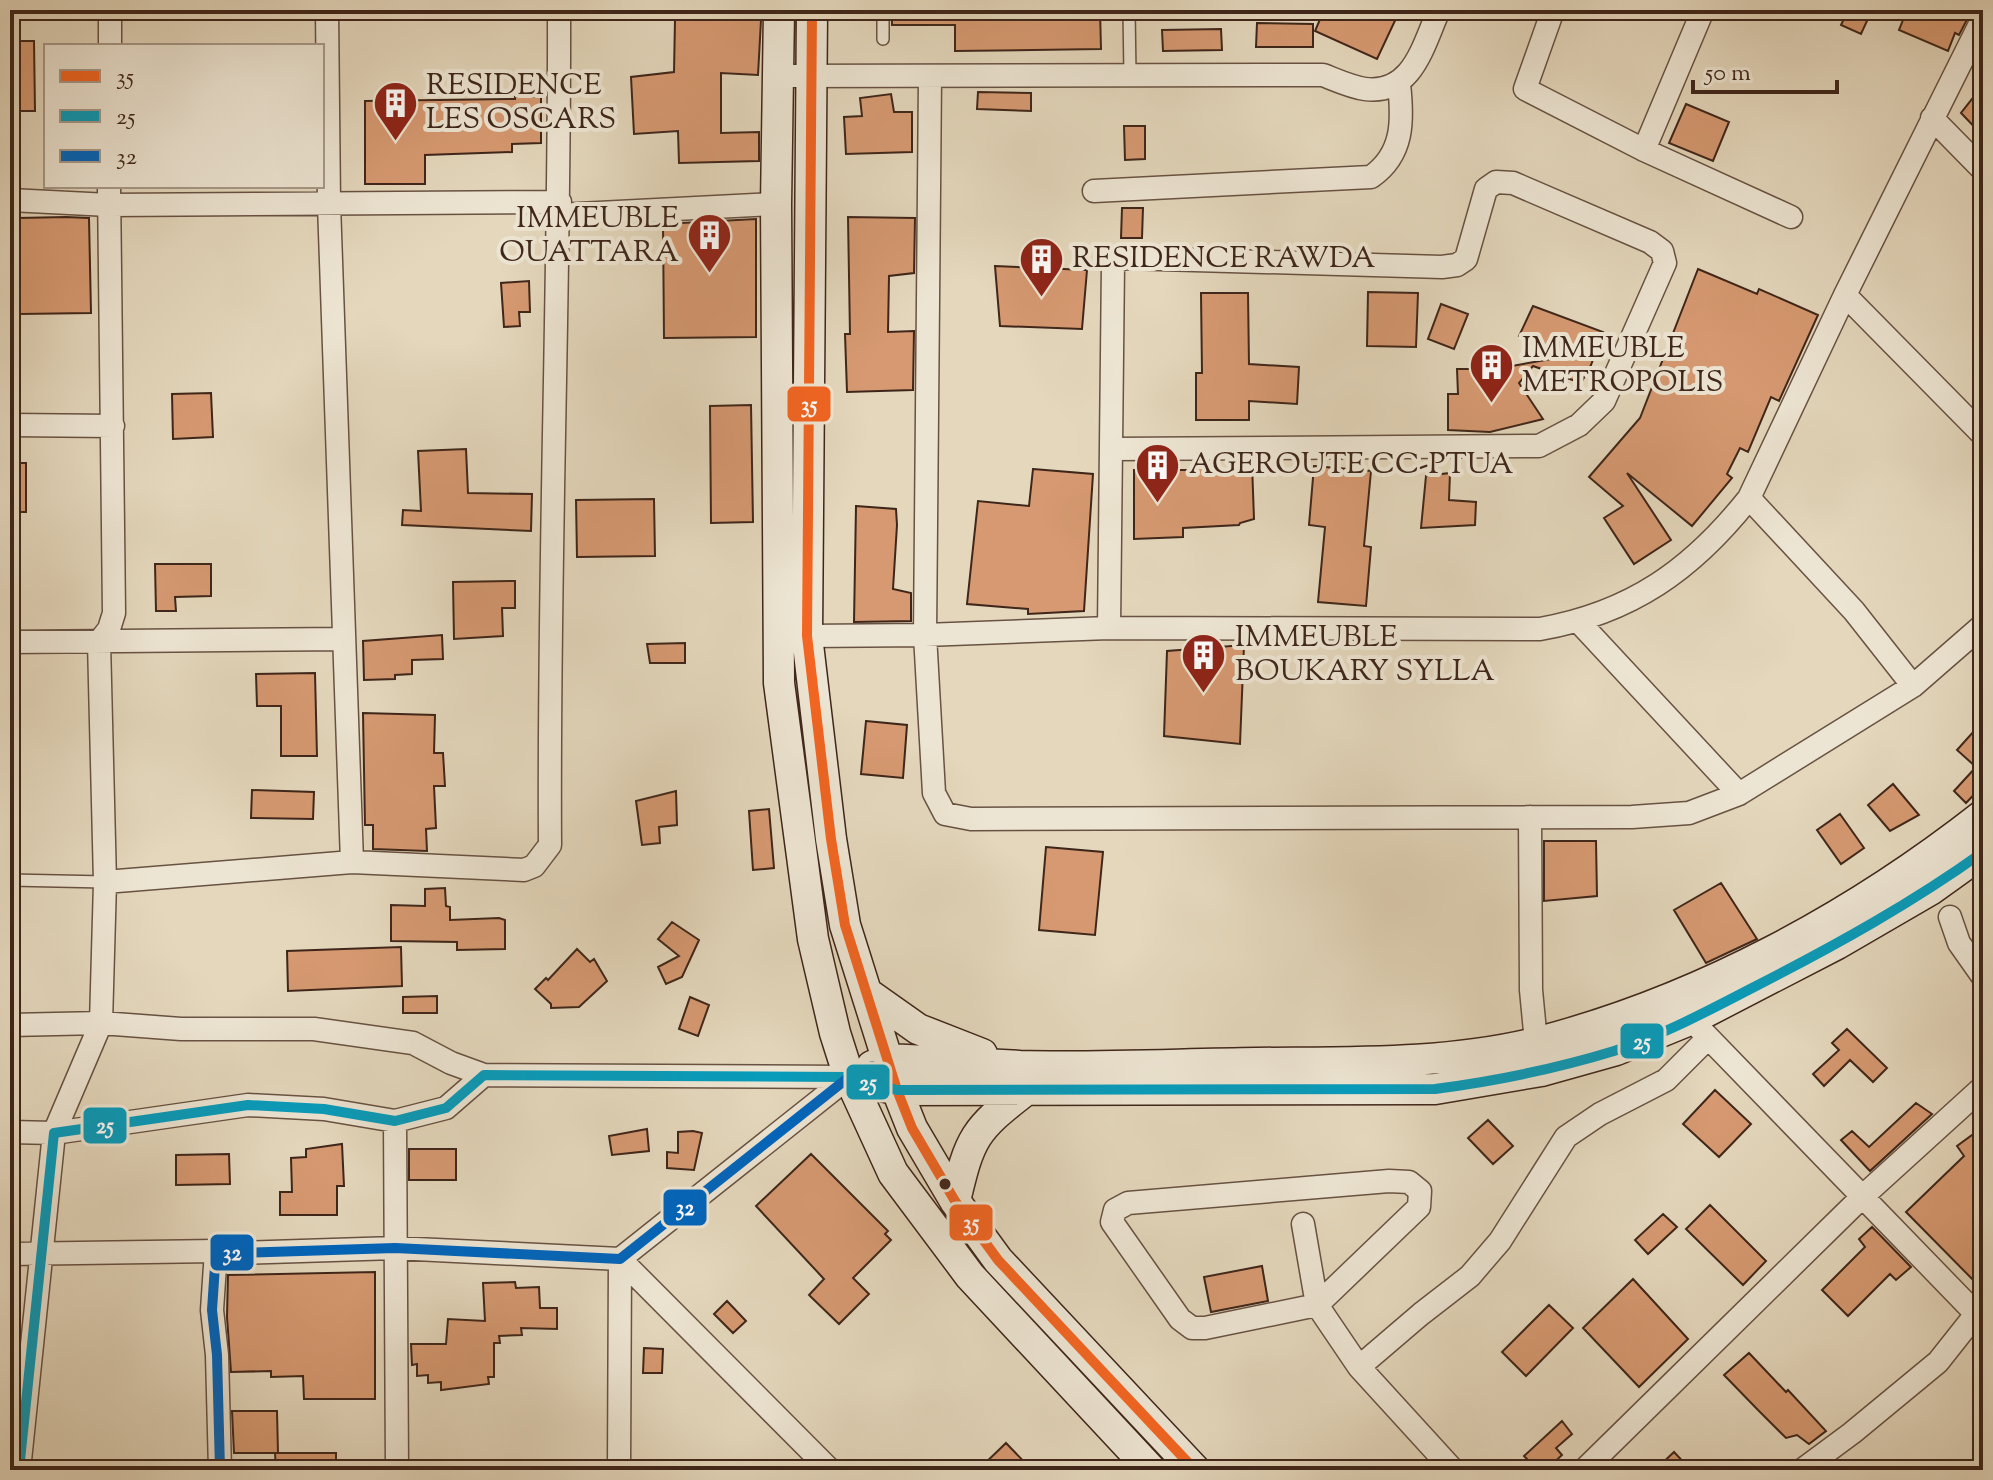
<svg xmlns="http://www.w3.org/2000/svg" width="1993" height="1480" font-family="'Sorts Mill Goudy',serif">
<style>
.building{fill:#d69971;stroke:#3f261a;stroke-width:2}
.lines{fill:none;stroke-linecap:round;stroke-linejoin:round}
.lane-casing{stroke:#685242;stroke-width:14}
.street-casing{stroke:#685242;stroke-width:25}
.secondary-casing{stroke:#3f261a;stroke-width:33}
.lane{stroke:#ede5d3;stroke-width:11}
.street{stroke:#ede5d3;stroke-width:22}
.secondary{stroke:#ede5d3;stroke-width:30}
.bus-1-casing{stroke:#ede5d3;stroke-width:16}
.bus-2-casing{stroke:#ede5d3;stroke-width:16}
.bus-3-casing{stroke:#ede5d3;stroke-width:16}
.bus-1{stroke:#f26522;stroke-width:10}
.bus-2{stroke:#069cbc;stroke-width:10}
.bus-3{stroke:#0065bd;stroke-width:10}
.bus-dot{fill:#3f261a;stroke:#ede5d3;stroke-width:3}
.labels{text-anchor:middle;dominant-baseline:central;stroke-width:8;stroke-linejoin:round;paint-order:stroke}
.poi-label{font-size:30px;fill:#3f261a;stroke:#ede5d3;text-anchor:start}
.line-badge{stroke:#ede5d3;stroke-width:3}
.badge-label{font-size:22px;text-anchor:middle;font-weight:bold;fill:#fff}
</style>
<rect width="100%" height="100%" fill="#e4d7bc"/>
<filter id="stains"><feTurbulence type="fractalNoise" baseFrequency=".0025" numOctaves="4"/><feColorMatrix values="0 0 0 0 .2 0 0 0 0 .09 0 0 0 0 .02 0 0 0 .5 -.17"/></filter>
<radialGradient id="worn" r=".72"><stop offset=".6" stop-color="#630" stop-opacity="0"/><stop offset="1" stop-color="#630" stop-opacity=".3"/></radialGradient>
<path class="building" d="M694,10h18v7l49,3 -3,55 -37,-2v60l38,-1v29l-80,2 -1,-32 -44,3 -3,-57 43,-5 1,-52h20z
M892,10h208l1,39 -146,2v-26h-63z
M1324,10h76l-23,49 -62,-28z
M1848,10h24l-11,24 -20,-9z
M1907,10h65l-13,25 -4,-2 -7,18 -49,-21z
M1257,23l56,1v23h-57z
M1221,29l1,21 -59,1 -1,-21z
M10,41h24l1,70h-25z
M1983,85v51l-22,-23z
M978,92l53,1v18l-54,-2z
M891,94l3,18h18v40l-66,2 -2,-37 18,-1 -2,-18z
M515,97h26v46l-29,1v8l-87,3v29h-60v-83l150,-2z
M1686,104l43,18 -16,39 -44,-18z
M1124,126h21v33l-20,1z
M1122,208h21l-1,30h-21z
M66,217l23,1 2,95 -71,1 -2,-96z
M848,217l67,1 -1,55 -25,3 -1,56 26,-1 -1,59 -66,2 -2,-58h5z
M756,219v118l-92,1 -1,-114z
M995,266l92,4 -5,59 -82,-3z
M1698,269l59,25 2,-5 59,26 -39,86 -8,-4 -23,55 -8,-4 -13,26 5,4 -40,48 -65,-53 44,67 -37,24 -30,-46 19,-12 -34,-29 51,-59z
M529,281l1,31h-11l1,14 -16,1 -3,-44z
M1368,292l50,1 -2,54 -49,-1z
M1201,293h47l1,71 50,3 -2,37 -48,-3v19h-53v-47h6z
M1441,304l27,10 -14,35 -26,-10z
M1533,306l70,26 -12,33 -10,18 -48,-17 -14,17 24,36 -53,13 -42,-2v-36h10l-1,-25h38l62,-11 -38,-22z
M211,393l2,44 -40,2 -1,-45z
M751,405l2,117 -42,1 -1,-117z
M466,449l2,44 64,1 -1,37 -129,-6 1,-15 18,1 -3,-60z
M10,463h16v49h-16z
M1252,464l2,55 -14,4 -1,2 -56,3v9l-49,2v-69h63v-4l28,7z
M1314,466l57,5 -7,75 7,1 -5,59 -48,-4 7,-75 -16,-2z
M1033,469l60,5 -9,137 -56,3v-5l-61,-5 11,-103 51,5z
M1450,473l-1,27 27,2 -1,23 -54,3 5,-52z
M654,499l1,57 -78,1 -1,-57z
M856,506l40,3 1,16 -4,64 18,4v28l-57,1z
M155,564h56v32l-36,1 1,14h-20z
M515,581v27h-13l1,28 -49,3 -1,-57z
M442,635l1,24 -31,1v14l-17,1v4l-31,1 -1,-39z
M685,643v20h-35l-3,-19z
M1244,645l-4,99 -76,-8 3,-85z
M315,673l2,83h-36v-50h-24l-1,-32z
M363,713l72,2 -1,38h9l2,33h-11l2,42 -10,1 1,22 -54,-2v-24h-8z
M866,721l41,4 -4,53 -42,-4z
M1983,721v64l-17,18 -12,-12 22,-24 -19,-17z
M1893,784l26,31 -29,16 -22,-26z
M252,790l62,2 -1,27 -62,-1z
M676,791l1,34 -18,2 1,16 -18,2 -6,-44z
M769,809l5,59 -21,2 -4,-59z
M1840,814l24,34 -23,16 -24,-34z
M1544,841h52l1,55 -53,5z
M1046,847l57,5 -8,83 -56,-5z
M1721,883l36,56 -51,24 -32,-53z
M445,888l1,18 4,1v13l49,-2 6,2v29l-48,1v-8l-66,-1v-36l34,1v-17z
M672,922l27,18 -17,37 -16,7 -8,-17 21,-11 -21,-17z
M401,947l1,39 -114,5 -1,-40z
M577,949l13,13 4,-3 13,22 -28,26 -28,1v-4l-16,-15 11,-11 2,2z
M437,996v17h-34v-16z
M690,997l19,8 -11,31 -19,-7z
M1847,1029l40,39 -14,14 -23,-22 -26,26 -11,-12 26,-24 -7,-7z
M1715,1090l36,34 -32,33 -36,-33z
M1916,1103l16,11 -62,57 -29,-31 11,-9 17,16z
M1488,1120l25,26 -20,18 -25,-26z
M1983,1127v163l-77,-78 58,-56 -7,-10z
M647,1129l2,22 -37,4 -3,-19z
M693,1131l9,2 -8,37 -27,-2v-16l11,1v-21z
M342,1144l2,42h-7v29h-57v-23h12l-1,-34 15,-1v-8z
M409,1149h47v31h-47z
M229,1154l1,30 -54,1v-30z
M811,1154l77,77 -3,3 6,6 -38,38 16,16 -30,30 -30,-29 15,-16 -68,-73z
M1710,1205l56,56 -23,24 -57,-56z
M1663,1214l14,13 -29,27 -13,-14z
M1872,1227l39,40 -15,13 -6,-6 -42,42 -26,-26 43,-43 -6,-8z
M1262,1266l6,35 -57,11 -7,-35z
M375,1272v127h-71l-1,-23 -32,1v-6l-40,1 -4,-55 1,-42z
M1633,1279l55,60 -49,48 -56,-59z
M515,1282l1,6 23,-1 1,21h17v21l-36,-1 1,7 -23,1 1,7h-6v34h-6l1,7 -48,6v-8l-13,1v-8l-11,1v-12l-5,1 -1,-21h35l2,-25 37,2 -2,-38z
M727,1301l19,20 -13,12 -19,-19z
M1549,1305l24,23 -47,48 -24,-24z
M644,1348l19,1 -1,24h-19z
M1749,1353l37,39 2,-2 38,41 -17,13 -12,-9 -11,3 -28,-28 -34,-35z
M232,1411h45l1,42h-44z
M1562,1421l10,13 -16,14 6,7 -16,15h-8l-14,-14z
M1006,1443l26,27h-54z
M1674,1452l17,18h-36z
M275,1453h61v17h-60z"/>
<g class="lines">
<defs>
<path id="lane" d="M1129,10l1,65
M883,39v-29
M10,880l95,2"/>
<path id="street" d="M1553,10l-28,79 119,61 147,67
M110,46v-36
M779,76l544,-1c13,5 28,12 42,14 48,6 58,-44 74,-79
M930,77l-5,558 9,158 11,21 26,5 661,-2 57,-4 50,-19 174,-108 70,-61
M1932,118l51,52
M1644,150l59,-140
M1094,191l277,-14c33,-23 32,-57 28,-93
M10,200l99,5 451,-3
M559,215l217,-11
M1845,295l138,140
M10,425l103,1
M1749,498l105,113 59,75
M1579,622l160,172
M1109,628l4,-365 12,-5 317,9 15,-2 9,-6 20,-70 10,-7 17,1 137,59 12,9 3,12 -61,138 -25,24 -40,21 -426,3
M807,636l118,-1 184,-7 431,1c91,-16 152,-59 209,-131l96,-203 138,-277
M10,642l334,-3
M1530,817l1,173 5,52
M352,862l172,8 10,-4 16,-21c-2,-278 10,-557 9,-835
M105,882l-6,-240 10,-13 5,-16 -5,-427
M1950,917l9,26 24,34
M10,1025l91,-2 4,-141 247,-20 -23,-658 -2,-194
M1700,1029l283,292
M395,1121l2,349
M10,1132l44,1 47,-110 80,6h133l99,14 38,20 33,12
M1303,1224l14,81 102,-98 1,-16 -11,-9 -20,-1 -261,22 -13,7 -3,12 68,97 12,9h13l112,-23 42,62
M10,1254l206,-3
M620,1259l210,211
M19,1470l35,-337 194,-28 76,4 71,12 51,-13 38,-33 365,2
M220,1470l-3,-115 -5,-45 4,-59 24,2 155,-5 225,11 229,-182
M619,1470l1,-211
M1453,1470l-94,-103 62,-53 49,-38 30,-35 66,-104 34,-23 66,-34 41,-41
M1584,1470l278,-273 121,-110
M1802,1470l50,-37 86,-71 38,-48"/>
<path id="secondary" d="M779,10l-3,194 3,479 34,256 22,94 14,44 44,96 77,103 181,194
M812,10l-5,626 24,203 14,86 52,165 15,38 43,73 43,59 197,210
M867,993l51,36 64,25
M872,1066l16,-7c44,2 88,5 132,7 79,2 158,-2 236,-3 94,-1 191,2 283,-21 161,-42 314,-125 444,-227
M882,1086l15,4 538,-1 106,-18 75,-21 76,-31 145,-75 93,-54 53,-38
M955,1201c15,-64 19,-71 71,-111"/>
</defs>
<use href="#lane" class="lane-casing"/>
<use href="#street" class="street-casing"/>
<use href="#secondary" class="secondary-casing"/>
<use href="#lane" class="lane"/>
<use href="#street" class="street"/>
<use href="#secondary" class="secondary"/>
<defs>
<path id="bus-1" d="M812,10l-5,626 24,203 14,86 52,165 15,38 43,73 43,59 197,210"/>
<path id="bus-2" d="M19,1470l35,-337 194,-28 76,4 71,12 51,-13 38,-33 365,2 48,13 538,-1c61,-8 120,-20 179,-38 50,-16 97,-42 144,-66 78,-40 154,-82 225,-133"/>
<path id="bus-3" d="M220,1470l-3,-115 -5,-45 4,-59 24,2 155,-5 225,11 229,-182 23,-11"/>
</defs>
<use href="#bus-1" class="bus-1-casing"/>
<use href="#bus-2" class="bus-2-casing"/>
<use href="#bus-3" class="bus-3-casing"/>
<use href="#bus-1" class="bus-1"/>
<use href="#bus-2" class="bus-2"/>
<use href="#bus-3" class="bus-3"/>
</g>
<defs>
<symbol id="building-pin" viewBox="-11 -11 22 30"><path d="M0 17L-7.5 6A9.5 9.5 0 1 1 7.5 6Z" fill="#8f2418" stroke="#ede5d3"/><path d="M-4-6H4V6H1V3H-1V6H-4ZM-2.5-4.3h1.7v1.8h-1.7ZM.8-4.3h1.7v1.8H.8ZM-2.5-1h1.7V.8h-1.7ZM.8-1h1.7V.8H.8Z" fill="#fff"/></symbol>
</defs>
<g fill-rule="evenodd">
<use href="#building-pin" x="370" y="78" width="51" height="69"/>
<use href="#building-pin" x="684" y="210" width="51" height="69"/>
<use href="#building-pin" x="1016" y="234" width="51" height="69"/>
<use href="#building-pin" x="1466" y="340" width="51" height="69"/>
<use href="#building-pin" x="1132" y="440" width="51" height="69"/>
<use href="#building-pin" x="1178" y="630" width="51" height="69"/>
</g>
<circle class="bus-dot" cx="945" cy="1184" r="7"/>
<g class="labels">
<g class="poi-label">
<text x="426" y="86">RESIDENCE<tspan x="426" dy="34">LES OSCARS</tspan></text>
<text x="679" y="219" text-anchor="end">IMMEUBLE<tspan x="679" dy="34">OUATTARA</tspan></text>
<text x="1072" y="259">RESIDENCE RAWDA</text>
<text x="1522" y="349">IMMEUBLE<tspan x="1522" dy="34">METROPOLIS</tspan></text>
<text x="1189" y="465">AGEROUTE CC-PTUA</text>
<text x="1235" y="638">IMMEUBLE<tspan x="1235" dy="34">BOUKARY SYLLA</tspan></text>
</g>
</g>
<g class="line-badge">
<rect x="786" y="385" width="46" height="38" rx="8" fill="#f26522"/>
<rect x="1619" y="1022" width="46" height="38" rx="8" fill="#069cbc"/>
<rect x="845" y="1063" width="46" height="38" rx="8" fill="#069cbc"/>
<rect x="82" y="1106" width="46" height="39" rx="8" fill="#069cbc"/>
<rect x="662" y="1188" width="46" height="39" rx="8" fill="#0065bd"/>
<rect x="948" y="1203" width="46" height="39" rx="8" fill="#f26522"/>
<rect x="209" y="1233" width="46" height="39" rx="8" fill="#0065bd"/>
</g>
<g class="badge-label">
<text x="809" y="412">35</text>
<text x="1642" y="1049">25</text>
<text x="868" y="1090">25</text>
<text x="105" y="1133">25</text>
<text x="685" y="1215">32</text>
<text x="971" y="1230">35</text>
<text x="232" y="1260">32</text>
</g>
<rect width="1993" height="1480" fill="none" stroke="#e4d7bc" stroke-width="40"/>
<rect x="12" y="12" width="1969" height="1456" fill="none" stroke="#3f261a" stroke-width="4"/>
<rect x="20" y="20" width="1953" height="1440" fill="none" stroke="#3f261a" stroke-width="2"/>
<rect x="44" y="44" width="280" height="144" fill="#ede5d3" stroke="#a79989" stroke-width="2"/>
<rect x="60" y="70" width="40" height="12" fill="#f26522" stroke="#a79989" stroke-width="2"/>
<text x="116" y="84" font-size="24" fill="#3f261a">35</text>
<rect x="60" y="110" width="40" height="12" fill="#069cbc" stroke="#a79989" stroke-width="2"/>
<text x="116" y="124" font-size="24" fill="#3f261a">25</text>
<rect x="60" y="150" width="40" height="12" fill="#0065bd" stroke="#a79989" stroke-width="2"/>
<text x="116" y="164" font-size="24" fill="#3f261a">32</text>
<path d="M1693 80v12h144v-12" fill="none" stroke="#3f261a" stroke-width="4"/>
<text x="1705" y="80" font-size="24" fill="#3f261a" stroke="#ede5d3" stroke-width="6" paint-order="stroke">50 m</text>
<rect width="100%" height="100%" filter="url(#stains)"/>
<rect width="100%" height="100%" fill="url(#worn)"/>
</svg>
